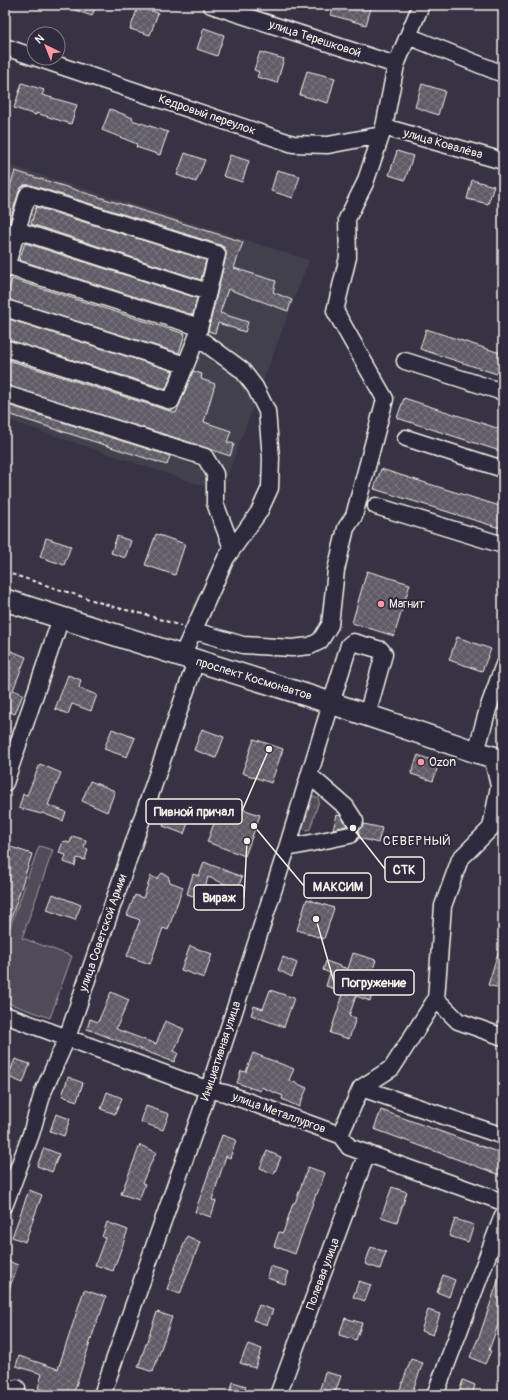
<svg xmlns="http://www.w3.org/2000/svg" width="508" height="1400" font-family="Pangolin,sans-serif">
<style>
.built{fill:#433f4e}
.grass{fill:url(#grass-tufts);stroke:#a29ea0}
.garden{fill:#504b59;stroke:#a29ea0}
.building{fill:url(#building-cross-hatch);stroke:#f4f1e8}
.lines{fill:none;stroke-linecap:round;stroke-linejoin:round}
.minor-casing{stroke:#f4f1e8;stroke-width:19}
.major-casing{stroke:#f4f1e8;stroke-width:24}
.path{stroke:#f4f1e8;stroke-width:2;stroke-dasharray:4 3;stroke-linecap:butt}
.minor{stroke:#2f2a3d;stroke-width:16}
.major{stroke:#2f2a3d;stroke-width:21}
.poi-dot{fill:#ff9aa2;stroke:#2f2a3d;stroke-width:1.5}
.labels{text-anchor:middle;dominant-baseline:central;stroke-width:4;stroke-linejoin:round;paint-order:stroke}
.street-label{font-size:12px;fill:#f4f1e8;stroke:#2f2a3d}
.poi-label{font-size:12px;fill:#f4f1e8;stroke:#2f2a3d;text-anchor:start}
.neighbourhood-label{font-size:13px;letter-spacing:1px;fill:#f4f1e8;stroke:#2f2a3d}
.leader{fill:none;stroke:#f4f1e8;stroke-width:1.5}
.callout-dot{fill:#f4f1e8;stroke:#2f2a3d;stroke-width:1.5}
.callout{fill:#2f2a3d;stroke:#f4f1e8;stroke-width:1.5}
.callout-label{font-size:13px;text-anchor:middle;font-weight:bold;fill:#f4f1e8}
</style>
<defs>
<pattern id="grass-tufts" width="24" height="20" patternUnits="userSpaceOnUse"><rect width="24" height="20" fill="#504b59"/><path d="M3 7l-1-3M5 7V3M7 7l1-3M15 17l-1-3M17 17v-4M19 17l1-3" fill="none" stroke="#6a6571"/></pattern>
<pattern id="building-cross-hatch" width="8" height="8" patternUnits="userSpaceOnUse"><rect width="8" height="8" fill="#5f5c67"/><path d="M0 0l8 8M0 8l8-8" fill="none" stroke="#77747d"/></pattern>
</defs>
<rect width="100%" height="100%" fill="#373244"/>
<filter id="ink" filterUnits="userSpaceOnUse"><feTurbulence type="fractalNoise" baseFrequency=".025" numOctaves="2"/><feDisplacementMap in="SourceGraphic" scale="8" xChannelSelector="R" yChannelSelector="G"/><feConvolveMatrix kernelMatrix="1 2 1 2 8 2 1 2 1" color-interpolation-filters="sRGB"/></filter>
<g filter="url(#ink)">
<path class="built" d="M12,166l297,94 -88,232 -216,-73v-228z"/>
<path class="grass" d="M313,796l5,2 1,3 -9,28 -3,1 -5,-2v-4l8,-26z"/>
<path class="garden" d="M39,846l14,4 -31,88 50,18 -22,62 -45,-16v-61z"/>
<path class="building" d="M66,5h30l-4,11 -26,-9z
M334,5h38l-6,20 -35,-10z
M138,7l20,6 -8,22 -20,-6z
M204,28l20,7 -7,21 -20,-7z
M260,52l24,7 -7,24 -20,-6 2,-5 -5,-2z
M307,71l28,7 -7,25 -28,-8z
M22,83l22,7 -2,5 35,10 -6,19 -35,-11v2l-22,-7z
M422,84l23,7 -7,24 -23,-8z
M110,109l23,9 -1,2 36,12 -8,23 -24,-8 1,-3 -35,-14z
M397,151l16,5 -8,24 -16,-5z
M185,153l20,7 -9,22 -19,-7z
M230,155l19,6 -7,21 -19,-6z
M277,170l23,6 -7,22 -22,-7z
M15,171l228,71 -9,26 42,13 -3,11 19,8 -4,11 -60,-22 -8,24 28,9 -3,10 -27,-9 -3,10 -7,-2 18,-75v-5l-2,-4 -4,-2 -189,-60h-7l-5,6 -14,46v-34z
M472,180l22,6 -6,18 -21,-5z
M36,207l170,53 -5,20 -170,-56z
M25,243l172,55 -4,17 -174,-55z
M12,279l173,55 -6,19 -173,-54z
M5,318l168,53 -7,18 -161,-50z
M426,329l77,25v22l-83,-27z
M5,359l171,54 17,-42 9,3 -1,5 14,5 -11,38 27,9 -4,11 7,2 -4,12 -44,-15 -181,-56z
M404,398l99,32v22l-106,-34z
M5,404l165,52 -3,9 -162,-52z
M381,469l122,38v22l-129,-40z
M156,534l29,10 -10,31 -30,-10z
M117,536l14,5 -6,17 -14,-5z
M46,538l25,8 -7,19 -24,-8z
M367,571l43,13 -16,52 -42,-13z
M457,637l34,12 -9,22 -33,-11z
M9,650l17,7 -13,33 10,4 -8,20 -10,-4v-50z
M68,675l13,5 -2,8 18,7 -6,16 -19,-7 -4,10 -13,-5z
M112,729l23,9 -8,19 -23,-8z
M202,729l22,8 -8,21 -22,-8z
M254,739l29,10 -12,34 -29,-10z
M418,755l21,8 -6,18 -22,-7z
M40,764l21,9 -13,32 18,7 -3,9 -21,-8 -1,1 -22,-6 4,-14 4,1z
M90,781l25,10 -8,21 -25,-11z
M222,802l38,13 -15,41 -38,-14z
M172,804l20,8 -8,22 -21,-8z
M337,815l4,1 6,10 -14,3z
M364,824l18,4 -4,15 -19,-5 -1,-8 2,-1z
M72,836l14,4 -2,8 4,1 -3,11 -8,-2 -2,8 -11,-4 2,-7 -7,-2 4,-12 7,2z
M8,846l24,8 -25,77 -2,-1v-74z
M204,862l38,15 -4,12 -30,-12 -6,22 -15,-5 6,-20 6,2z
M162,873l6,3 2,6 13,5 -15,43 -5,-2 -13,36 -23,-8 13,-36 -13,-5 8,-20 8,3 8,-22 6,3z
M53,894l28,11 -6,15 -28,-10z
M307,899l27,9 -10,31 -27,-9z
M501,943h2v46l-15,-4z
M190,946l22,8 -8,24 -23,-8z
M353,953l23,7 -9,27 7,3 -4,11 -14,-5 -7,20 7,2 -7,21 -19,-6 14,-41 -18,-6 4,-13 -7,-3 3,-9 22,8z
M283,957l14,6 -5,14 -14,-7z
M270,990l24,8 -10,29 -33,-12 3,-9 9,3z
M111,992l18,8 -13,29 40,15 9,-23 19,8 -10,22 4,2 -4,9 -87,-33 3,-10 8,3z
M253,1053l41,16 -5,11 18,8 -8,19 -17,-8 1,-3 -22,-9 -1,4 -23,-8 4,-12 5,1z
M15,1059l15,5 -7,19 -15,-6z
M68,1077l15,6 -6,18 -15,-5z
M107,1092l15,6 -7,16 -14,-5z
M146,1106l23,8 -6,16 -22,-8z
M381,1110l122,44v22l-129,-47z
M56,1114l14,5 -6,17 -14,-5z
M222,1135l14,5 -6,18 -4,-2 -14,44 4,1 -5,16 -16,-5z
M140,1145l16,7 -14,31 3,1 -6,16 -18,-6z
M44,1148l15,6 -7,18 -15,-6z
M267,1151l14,6 -7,17 -14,-6z
M308,1167l17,6 -8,21h-1l-21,60 -21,-8 5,-14 4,1 10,-30h2z
M392,1187l15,5 -10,30 -16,-5z
M29,1190l13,5 -17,47 -13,-5z
M455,1219l19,6 -6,17 -19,-6z
M107,1222l21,8 -15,41 -18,-6 10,-27 -3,-1z
M187,1236l13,6 -20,52 -13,-5z
M371,1247l15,5 -6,17 -15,-5z
M5,1260l13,5 -12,32h-1z
M270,1266l19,6 -4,12 -18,-6z
M502,1269l1,1v41l-14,39 2,1 -6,13 -15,-7 10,-23z
M443,1275l12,5 -6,17 -12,-5z
M359,1281l12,4 -6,16 -12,-4z
M84,1290l22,7 -6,18h-1l-26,80h-30l1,-5 -6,-2 4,-14 -26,-8 3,-10 39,13z
M259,1305l14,5 -6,15 -14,-5z
M428,1310l12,4 -7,21 -12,-4z
M157,1312l15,5 -19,55 -15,-5z
M345,1318l17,5 -6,17 -17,-5z
M248,1344l14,5 -7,19 -15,-5z
M411,1359l12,4 -12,32h-13z
M325,1372l16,4 -6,17 -15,-4z
M463,1380l12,5 -3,10h-14z
M233,1382l13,4 -4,9h-13z"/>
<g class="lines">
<defs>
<path id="minor" d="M211,5l185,60
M408,36l95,38
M5,47l29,10
M37,58l256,86 35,1 53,-10
M384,127l119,34
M17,230l191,62
M6,266l193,61
M5,270l23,-76 189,60 -20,83 -26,64 -166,-53
M5,308l180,57
M405,361l98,31
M5,394l200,63 10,17v29l17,45
M406,438l97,31
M376,506l127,39
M195,631l48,14 49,3 18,-2 10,-5 10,-16 6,-55 10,-42 8,-12 31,-117 -50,-88 13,-54 -1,-38 18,-36 19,-56 12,-62 25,-60
M182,656l44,-98 33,-46 11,-24 1,-30 -4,-47 -12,-24 -13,-17 -45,-33
M476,752l12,-43 15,-42
M492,756l7,30 4,2
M309,775l37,32 9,14
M5,783l56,-165
M287,848l63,-13
M436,999l22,22 45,16
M5,1015l204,75 16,3 115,42 9,12 154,55
M361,1088l142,48
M340,1135l21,-47 31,-20 44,-69 7,-93 17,-47 31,-31 8,-42
M5,1204l26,-70 12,-42 24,-54 129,-377
M14,1395l3,-7
M102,1395l104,-297 81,-250 62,-203 4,-3 28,8 3,4 -17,61
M278,1395l89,-242
M435,1395l68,-180"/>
<path id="major" d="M5,600l326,103 145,49 27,8"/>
</defs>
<use href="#minor" class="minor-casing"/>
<use href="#major" class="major-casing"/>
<path class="path" d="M5,572l109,35 33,8 34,11"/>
<use href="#minor" class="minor"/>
<use href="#major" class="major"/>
</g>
</g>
<g class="poi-dot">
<circle cx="381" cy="604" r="4"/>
<circle cx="421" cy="762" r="4"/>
</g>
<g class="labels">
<g class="street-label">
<text transform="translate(315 39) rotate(18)">улица Терешковой</text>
<text transform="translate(207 115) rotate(19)">Кедровый переулок</text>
<text transform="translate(443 144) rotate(16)">улица Ковалёва</text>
<text transform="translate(254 679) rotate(17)">проспект Космонавтов</text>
<text transform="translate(103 933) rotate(-71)">улица Советской Армии</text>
<text transform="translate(221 1051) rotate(-72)">Инициативная улица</text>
<text transform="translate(279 1113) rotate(20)">улица Металлургов</text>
<text transform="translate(323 1274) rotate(-70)">Полевая улица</text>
</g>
<g class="poi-label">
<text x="389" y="604">Магнит</text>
<text x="429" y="762">Ozon</text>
</g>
<g class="neighbourhood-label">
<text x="417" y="841">СЕВЕРНЫЙ</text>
</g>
</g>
<path class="leader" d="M269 749L242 811M353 828L385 869M254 826L304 886M247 841L244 898M316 919L334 982"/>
<g class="callout-dot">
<circle cx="269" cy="749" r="4"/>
<circle cx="353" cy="828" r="4"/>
<circle cx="254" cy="826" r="4"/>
<circle cx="247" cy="841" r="4"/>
<circle cx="316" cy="919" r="4"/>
</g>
<g class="callout">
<rect x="146" y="799" width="96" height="25" rx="4"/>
<rect x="385" y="857" width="39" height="25" rx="4"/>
<rect x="304" y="873" width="67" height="25" rx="4"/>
<rect x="194" y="885" width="50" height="25" rx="4"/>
<rect x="334" y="970" width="80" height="25" rx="4"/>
</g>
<g class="callout-label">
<text x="194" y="816">Пивной причал</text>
<text x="404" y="874">СТК</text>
<text x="338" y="891">МАКСИМ</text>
<text x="219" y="902">Вираж</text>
<text x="374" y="987">Погружение</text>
</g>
<rect width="508" height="1400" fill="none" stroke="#2f2a3d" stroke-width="20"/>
<rect x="10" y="10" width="488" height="1380" fill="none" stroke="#f4f1e8" stroke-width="1.5" filter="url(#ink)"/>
<g transform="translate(46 46) rotate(317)"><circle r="19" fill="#2f2a3d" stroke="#7e7a81"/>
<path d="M0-3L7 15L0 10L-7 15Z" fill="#ff9aa2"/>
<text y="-6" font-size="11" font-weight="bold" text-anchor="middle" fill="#f4f1e8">N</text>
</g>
</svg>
